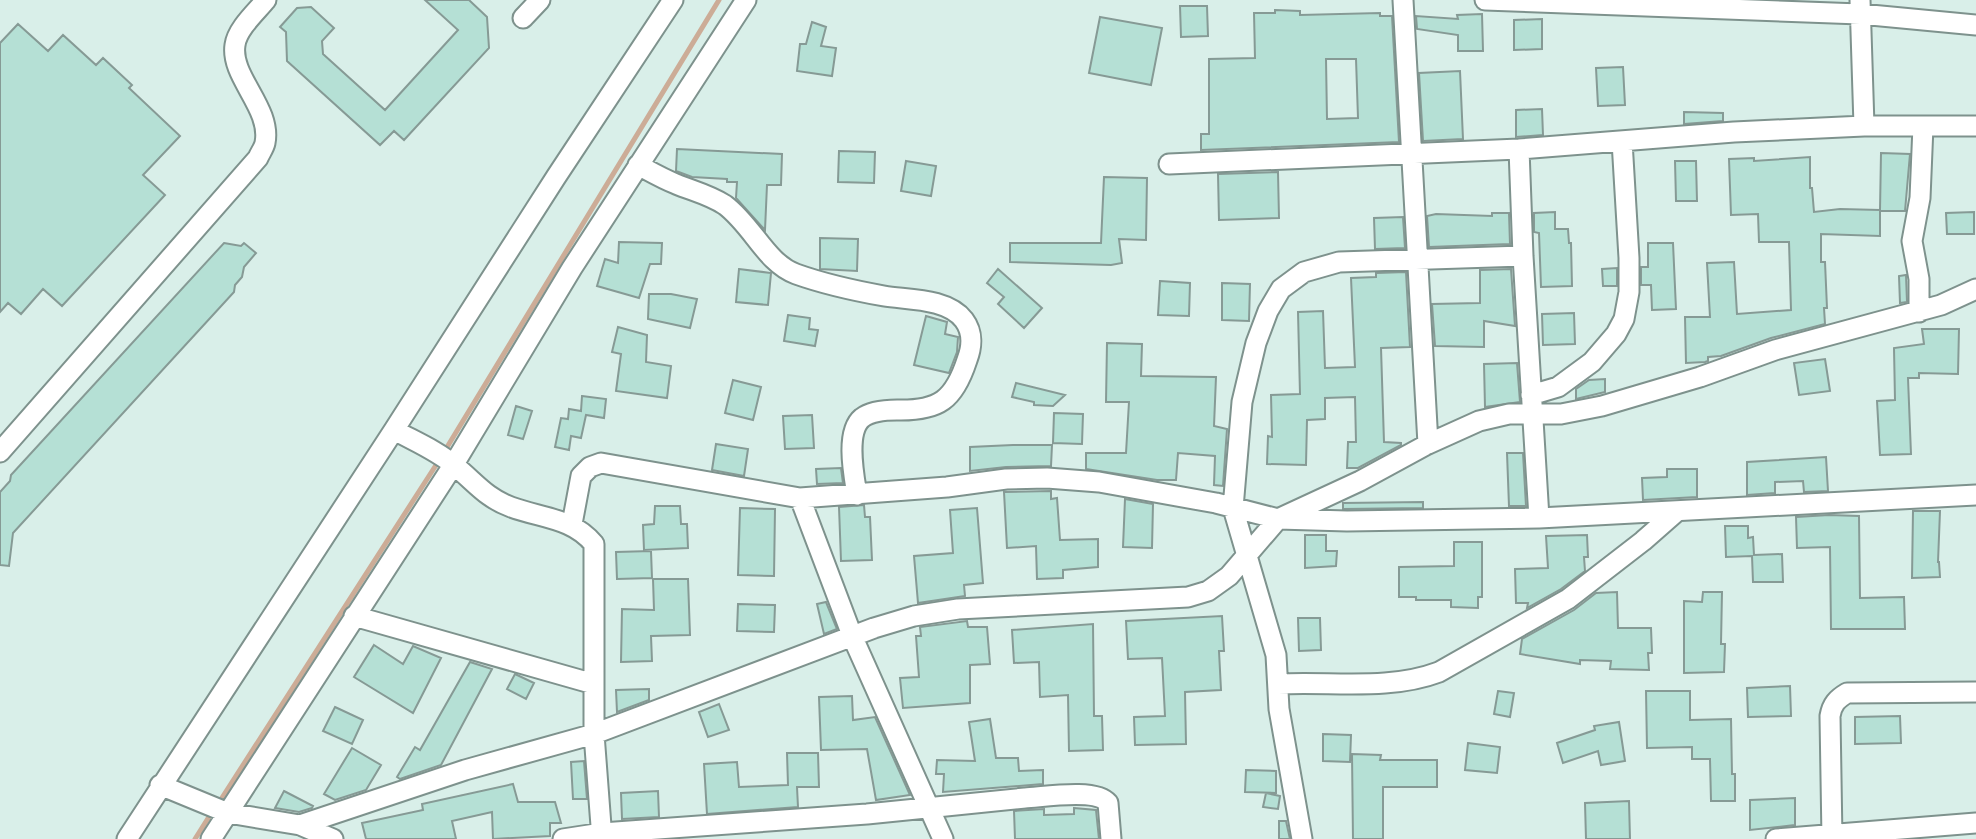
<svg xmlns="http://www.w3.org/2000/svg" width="1976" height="839" font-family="Overpass,sans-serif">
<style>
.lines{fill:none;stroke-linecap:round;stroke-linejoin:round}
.stream{stroke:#ccac97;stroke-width:5}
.building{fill:#b5e0d5;stroke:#869a95;stroke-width:2;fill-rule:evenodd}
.street-casing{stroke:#7e928d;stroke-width:23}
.street{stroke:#fff;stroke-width:19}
</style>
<rect width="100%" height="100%" fill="#d9efe9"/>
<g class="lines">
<path class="stream" d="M218,804l220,-342 281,-462
M195,839l17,-27"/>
</g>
<path class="building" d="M425,0h44l18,17 2,31 -85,92 -10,-9 -14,14 -93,-84 -1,-29 -6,-5 17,-19 14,-1 23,21 -12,13 1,13 62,56 73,-80z
M1180,6h27l1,30 -27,1z
M1275,10l25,1v4l80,-2v3h12l7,126 -198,8v-16h8v-75l46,-1 -1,-45h21zM1326,59h30l2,59 -31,1z
M1482,14l1,37h-25v-16l-41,-6 -1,-13 42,3 -1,-4z
M1100,17l62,11 -11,57 -62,-12z
M1542,19v30l-28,1v-30z
M812,22l14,5 -5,19 15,2 -4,28 -35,-5 3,-27h6z
M18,24l30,27 15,-16 33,30 7,-7 29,27 -3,3 51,48 -37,39 22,20 -103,111 -19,-17 -22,25 -13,-11 -8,9v-269z
M1623,67l2,38 -27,1 -2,-38z
M1460,71l3,68 -40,2 -4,-68z
M1542,109l1,26 -27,2v-27z
M1684,112l39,1v8l-39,3z
M677,149l105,5 -1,31h-14l-2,45 -29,-32 1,-16h-10v-3l-35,-2 -16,-6z
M839,151l36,1 -1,31 -36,-1z
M1881,153l29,1 -5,57h-25v25l-59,-2v28h4l2,46h-3l1,16 -54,14 -50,18 -13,1v4l-3,1 -19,1 -1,-46h25l-3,-54 27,-1 3,52 54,-4 -2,-68h-30l-1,-28 -27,1 -2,-56 25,-1v3l56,-4v31h2l2,24 26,-3 40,1z
M906,161l30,5 -5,30 -30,-5z
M1675,161h21l1,40h-21z
M1278,172l1,46 -60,2 -1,-46z
M1104,177l43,1 -1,62 -27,-1 3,24 -11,2 -101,-3v-19h91z
M1555,212v17h13l1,14h2l1,43 -31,1 -2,-54 -5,-1v-19z
M1974,212v22h-27l-1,-21z
M1492,213h17l1,31 -81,3 -2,-31 9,-2 56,2z
M1403,217l2,31 -30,1 -1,-31z
M820,238l38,1 -1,32 -37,-2z
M619,242l43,1 -1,21h-11l-11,34 -42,-12 8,-27 13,4z
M224,243l17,3 3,-3 12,10 -12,14 -2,10 -7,8 -1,7 -221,241 -4,33 -9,-1v-73l10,-11 1,-6z
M1648,243h25l3,66 -24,1 -1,-25h-10v-18h7z
M1617,268v18h-14l-1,-17z
M739,269l32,4 -3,32 -32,-3z
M998,269l44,39 -18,20 -26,-24 6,-7 -17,-14z
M1511,269l4,57 -31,-5v26l-49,-1 -3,-42 48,-1v-33z
M1406,272l4,75 -29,1 3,94 17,1v2l-43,23h-11l1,-26h8l-1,-45 -30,1v21l-18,1 -1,45 -39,-1 1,-28 4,1 -1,-42 29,-1 -2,-82 25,-1 2,57 30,-1 -4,-89 25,-1v-4z
M1906,275l1,27 -7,1 -1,-27z
M1160,281l30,2 -1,33 -31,-1z
M1222,283l28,1 -1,37 -27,-1z
M649,294h22l26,5 -7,29 -42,-9z
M1574,313l1,31 -32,1 -1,-31z
M788,315l22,3 -1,11 9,1 -3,16 -31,-5z
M926,316l21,6 -2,12 13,3 -1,15 -8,21 -35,-8z
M618,327l29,8 -1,27 25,4 -4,32 -51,-7 5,-37 -9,-2z
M1922,329h37l-1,45 -39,-1v5h-11l3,76 -31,1 -3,-54 18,-1 -1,-52 30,-4z
M1107,343l35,1 -1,32 75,1 -2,49 13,3 -4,57 -9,-1 1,-29 -37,-3 -2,27h-19l-71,-11v-16h40l3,-51h-23z
M1825,359l5,32 -31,4 -5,-32z
M1517,363l3,39 -35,5 -1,-43z
M1605,379v13l-29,7v-10l13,-9z
M733,380l28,7 -8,33 -28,-7z
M1016,383l49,12 -12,11 -19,-1v-3l-22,-5z
M582,396l24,3 -2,19 -18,-3 -5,23 -10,-2 -2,14 -14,-3 6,-29 7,1 1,-10 12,2z
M516,406l16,5 -9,28 -15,-4z
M1054,413l29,1 -1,30 -29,-1z
M812,415l2,33 -29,1 -2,-33z
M716,444l32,5 -4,27 -32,-6z
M1013,445h39l-1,21 -45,1 -36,4v-24z
M1507,453h16l3,53h-17z
M1826,457l2,34 -24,1 -1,-11 -28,1v11l-28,2v-33z
M841,468l2,15 -26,1 -1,-15z
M1667,469h30v28l-54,3 -1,-22 25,-1z
M1051,491v8l6,-1 3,42 38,-1v28l-35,3v8l-26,1 -1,-33 -29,2 -3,-56z
M1125,499l28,5 -1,44 -29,-1z
M1423,502v6l-80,1v-6z
M864,505l1,12h5l2,43 -31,1 -2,-54z
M655,506h25l1,18h6l1,24 -44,2 -1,-25 11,-1z
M740,508l35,1 -1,67 -36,-1z
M977,508l6,75 -19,2 1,11 -47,7 -4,-47 39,-3 -3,-43z
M1913,511h27l-2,51h1l1,15 -28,1z
M1829,515l30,1 1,82 44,-1 1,32h-74l-1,-82 -33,1 -1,-31z
M1725,526h23v12l5,-1 1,18 28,-1 1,28h-30l-1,-26 -26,1z
M1305,535h21v16h11l-1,15 -31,2z
M1587,535l1,22h-4l1,14 -24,18 -34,19 1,-5h-12l-1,-34 33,-1 -2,-32z
M1454,542h28v55h-4v11l-27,-1v-7h-35v-3h-17v-30l55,-1z
M651,551l1,27 -35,1 -1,-27z
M653,579h35l2,56 -39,1 1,25 -31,1 1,-53 32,1z
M1617,592l1,36h33l1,25h-4l1,17 -39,-1 1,-8 -31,-1v4l-60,-10 2,-15 52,-29 22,-17z
M1703,592h19l-1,52h4l-1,28 -40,1v-72l18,1z
M826,602l11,27 -13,5 -7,-30z
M738,604l37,1 -1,27 -37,-1z
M1222,616l2,35h-5l2,39 -36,2 1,52 -51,1 -1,-28 31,-1 -3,-58 -34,1 -2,-38z
M1298,618h22l1,32 -22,1z
M967,621l1,6h19l3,37 -20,1v38l-67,5 -3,-30 19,-1 -3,-41h5l-1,-9z
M1093,624l1,92h8l1,34 -34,1 -1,-56 -28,2 -1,-35 -25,1 -2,-33z
M374,645l29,19 10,-18 28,12 -28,55 -59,-36z
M470,662l22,7 -51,96 -41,14 -3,-2 18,-30 5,3z
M515,674l19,9 -8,16 -19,-10z
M1790,686l1,30 -43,1 -1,-29z
M649,689v11l-32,12 -1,-22z
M1498,691l16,2 -4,24 -16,-3z
M1646,691h44v29l41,-1 1,55h3v27h-24l-1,-42h-18v-12l-45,1z
M852,696l1,24 22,-3 35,78 -34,5 -9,-51 -46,1 -2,-53z
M719,704l10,26 -21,7 -9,-25z
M335,707l28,13 -11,24 -29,-13z
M1900,716l1,27 -46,1v-27z
M990,719l6,39h22l1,13 24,-1v14l-100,8 1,-18h-8l1,-14 38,1 -6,-39z
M1619,722l6,39 -24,4 -3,-14 -35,12 -6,-20 38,-13 -1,-4z
M1323,734l28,1 -1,27 -27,-1z
M1468,743l32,4 -3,26 -32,-3z
M352,748l29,17 -15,25 -31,10 -11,-6z
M787,753h31l1,34h-22l1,20 -91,7 -3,-50 33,-2 2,25 49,-2z
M1352,754l29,1 -1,5h57v27h-54v52h-30z
M584,761l3,38h-14l-2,-37z
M1246,770l30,1v22l-31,-1z
M513,784l5,18h37l6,21h-11v13l-57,3 -1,-27 -40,9 4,18h-90l-4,-16 61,-13 -1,-6z
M284,791l29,15 -1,2 -13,4 -24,-4z
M658,791l1,26 -37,2 -1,-26z
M1266,793l14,3 -2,13 -15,-2z
M1795,798v27l-45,5v-30z
M1629,801l1,38h-44l-1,-36z
M1074,808l22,2 3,29h-84l-1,-28 30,-2v6l30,-1z
M1279,821h7l4,18h-11z"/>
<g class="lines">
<defs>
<path id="street" d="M1403,0l25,444
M1485,0l375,14 116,11
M1860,0l4,126
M523,18l17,-18
M1519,149l4,107 16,262
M1169,164l350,-15 215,-17 130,-6h112
M638,165c13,7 25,14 38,19 17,7 34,11 49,21 28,21 41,58 71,69 28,10 60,17 88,22 24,4 63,2 80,24 9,12 8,27 3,40 -13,40 -28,51 -70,50 -11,0 -26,1 -35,8 -17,14 -8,58 -5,77
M1919,312v-33l-7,-38 8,-43 3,-72
M1531,395l27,-8 34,-25 24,-28 8,-15 5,-27v-34l-7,-117
M394,430c20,11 44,21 61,36 20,16 31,32 56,41 30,11 62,11 83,37v190l8,105
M0,452l258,-294c2,-5 6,-10 7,-15 7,-35 -35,-66 -30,-98 2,-16 21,-33 31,-45
M800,498l53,140 90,201
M572,524l9,-48 9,-9 11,-4 199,35 147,-11 59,-8 41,-1 52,4 117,21 62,16 69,2 192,-3 437,-23
M354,616l240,68
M1278,684c53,-3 111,7 161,-12l129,-73 75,-58 33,-29
M160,785l68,28 72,12 33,14
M300,825l165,-55 129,-36 280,-106 40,-12 44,-7 230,-12 20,-6 21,-15 49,-57 82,-38 68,-37 51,-23 30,-7h52l41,-8 98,-29 75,-27 166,-45 35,-16
M127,839l267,-409 162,-253 117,-177
M211,839l243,-375 118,-196 174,-268
M563,839l39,-6c88,-6 176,-12 265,-19 53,-5 105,-11 158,-16 19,-1 71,-10 83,5l3,36
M1302,839l-23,-130 -3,-54 -43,-147 9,-106 14,-59 12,-32 13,-22 23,-17 35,-10 184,-6
M1776,839l200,-16
M1832,839l-2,-123c2,-12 7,-17 17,-23l129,-1"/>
</defs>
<use href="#street" class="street-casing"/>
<use href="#street" class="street"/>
</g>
</svg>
